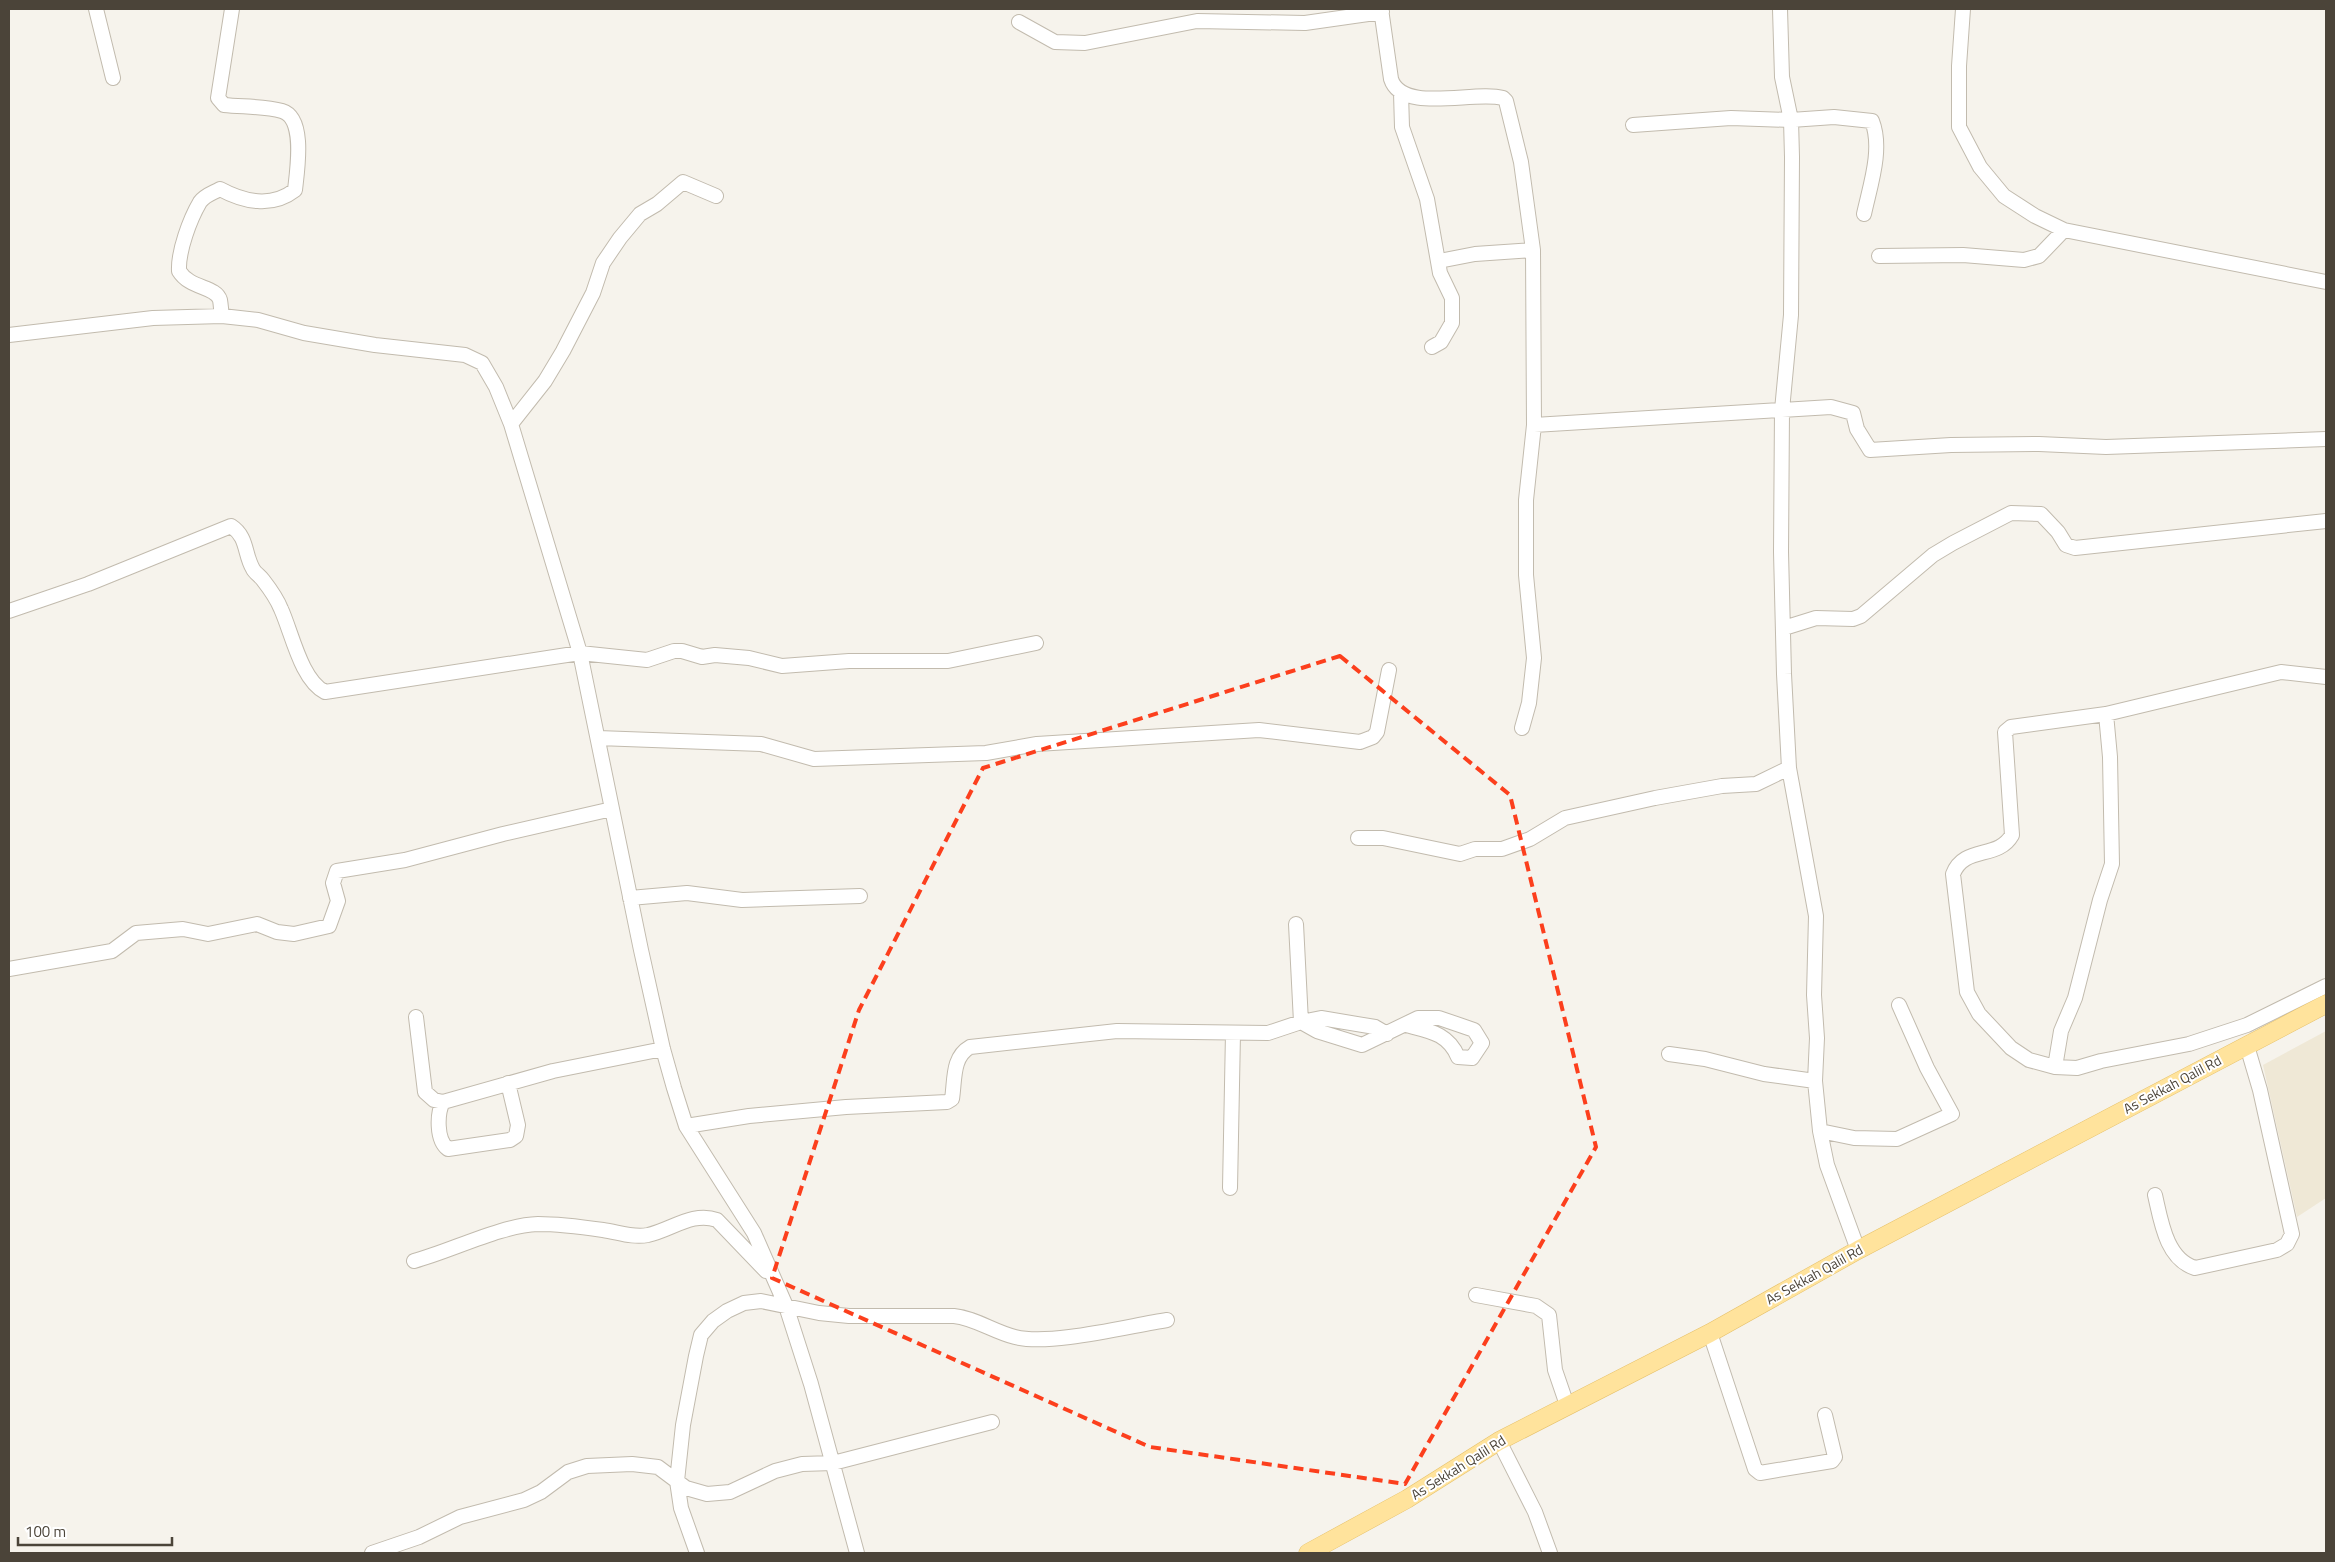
<svg xmlns="http://www.w3.org/2000/svg" width="2335" height="1562" font-family="'Titillium Web',sans-serif">
<style>
.education{fill:#efe8d6}
.lines{fill:none;stroke-linecap:round;stroke-linejoin:round}
.minor-casing{stroke:#c2bbae;stroke-width:16}
.major-casing{stroke:#e6c16a;stroke-width:19}
.minor{stroke:#fff;stroke-width:14}
.major{stroke:#ffe39c;stroke-width:18}
.marked{fill:none;stroke:#fc3f1d;stroke-width:4;stroke-dasharray:10 6;stroke-linejoin:round}
.labels{text-anchor:middle;dominant-baseline:central;stroke-width:4;stroke-linejoin:round;paint-order:stroke}
.street-label{font-size:14px;fill:#4b4439;stroke:#fff}
</style>
<rect width="100%" height="100%" fill="#f6f3ec"/>
<path class="education" d="M2326,1031v167l-29,19 -34,-152z"/>
<g class="lines">
<defs>
<path id="minor" d="M96,9l17,69
M1381,9l10,70c11,35 84,11 112,19l3,3 15,61 12,88 1,175 -8,75v75l8,83 -5,45 -7,25
M1780,9l2,68 9,43 1,37 -1,158 -9,95 -1,142 3,122 5,94 27,148 -2,79 3,43 -2,43 5,50 7,34 31,85
M1963,9l-4,57v61l21,40 24,29 31,20 29,14 262,52
M1019,22l36,20 30,1 112,-22 108,2 77,-11
M1401,93l1,34 25,72 13,74 12,25v25l-11,19 -9,5
M1633,125l98,-7 60,2 43,-3 38,4c11,28 -2,65 -8,93
M1879,256l84,-1 61,5 15,-4 25,-26
M1439,261l36,-7 58,-4
M222,316c-1,-5 -1,-11 -2,-16 -4,-14 -30,-11 -41,-29 -1,-20 11,-52 21,-69 5,-7 13,-9 20,-13 24,13 52,19 75,1 2,-19 11,-72 -13,-79 -18,-5 -39,-4 -58,-6l-6,-7 14,-89
M9,335l144,-17 69,-2 36,4 46,13 71,12 90,10 17,8 14,24 15,37 69,229 61,297 22,99 11,39 12,38 68,107 32,73 25,78 46,169
M511,424l34,-43 18,-30 30,-58 10,-30 17,-25 20,-24 17,-10 26,-22 33,14
M1534,425l297,-18 22,6 4,16 13,21 81,-5 88,-1 67,3 220,-8
M9,611l79,-27 143,-58c17,11 13,28 22,43 2,4 7,7 10,11 7,9 14,19 18,29 11,24 20,71 44,83l255,-39 67,7 27,-9h8l20,6 13,-2 34,3 33,8 67,-5h99l88,-18
M1784,628l32,-10 37,1 8,-3 72,-61 20,-12 58,-30 30,1 17,18 8,13 9,3 251,-27
M2326,677l-45,-5 -175,42 -95,13 -6,5 7,103c-14,25 -48,10 -59,39l14,118 12,22 32,34 18,12 26,7 22,1 24,-7 88,-17 58,-19 79,-39
M598,738l163,6 53,15 172,-6 51,-9 222,-14 101,12 13,-5 4,-5 12,-62
M1358,838h25l77,16 15,-5h27l28,-10 35,-21 90,-20 67,-12 34,-2 33,-16
M630,898l57,-5 55,7 118,-4
M1296,924l5,98 20,-4 54,9 12,7
M9,969l103,-18 24,-18 47,-4 25,5 49,-10 20,8 17,2 35,-8 9,-25 -5,-18 4,-12 68,-11 98,-26 109,-25
M416,1017l9,75 9,8 9,2 110,-31 110,-22
M1669,1054l36,5 59,15 51,7
M2055,1067l6,-36 14,-33 25,-98 12,-36 -2,-107 -4,-43
M443,1102c-6,11 -7,38 5,47l62,-9 6,-4 2,-11 -10,-42
M686,1126l63,-10 97,-9 101,-5 5,-3c3,-19 0,-42 18,-52l147,-16 151,2 33,-11 16,9 45,14 56,-27h21l35,12 8,13 -10,15 -14,-1c-10,-24 -29,-26 -52,-32
M1820,1131l34,7 43,1 55,-25 -25,-46 -28,-63
M1230,1188l3,-155
M2155,1195c6,26 11,64 40,73l82,-18 10,-6 5,-10 -32,-144 -13,-44
M414,1261c37,-10 88,-36 124,-37 21,0 44,3 65,6 15,2 29,8 45,5 23,-5 45,-24 69,-15l49,51
M1476,1295l60,11 13,9 6,55 12,35
M1710,1333l45,136 5,4 72,-12 3,-4 -10,-42
M1499,1441l36,71 15,41
M372,1553l47,-16 41,-20 64,-17 17,-8 27,-20 19,-6 45,-2 26,3 28,21 21,6 23,-2 45,-21 27,-7 31,-1 159,-41
M697,1553l-16,-45 -4,-27 6,-56 13,-69 5,-21 12,-14 14,-10 17,-8 17,-2 58,12 30,3h105c21,2 40,16 61,21 36,9 113,-11 152,-17"/>
<path id="major" d="M1308,1553l99,-54 92,-58 211,-108 148,-83 468,-246"/>
</defs>
<use href="#minor" class="minor-casing"/>
<use href="#major" class="major-casing"/>
<use href="#minor" class="minor"/>
<use href="#major" class="major"/>
</g>
<path class="marked" d="M1340,656l170,139 86,352 -191,337 -255,-37 -378,-169 87,-268 124,-242z"/>
<g class="labels">
<g class="street-label">
<text transform="translate(2172 1084) rotate(-28)">As Sekkah Qalil Rd</text>
<text transform="translate(1814 1274) rotate(-29)">As Sekkah Qalil Rd</text>
<text transform="translate(1458 1467) rotate(-32)">As Sekkah Qalil Rd</text>
</g>
</g>
<rect width="2335" height="1562" fill="none" stroke="#4b4439" stroke-width="20"/>
<path d="M18 1537v8h154v-8" fill="none" stroke="#4b4439" stroke-width="2.5"/>
<text x="25" y="1537" font-size="15" fill="#4b4439" stroke="#ffffff" stroke-width="4" paint-order="stroke">100 m</text>
</svg>
